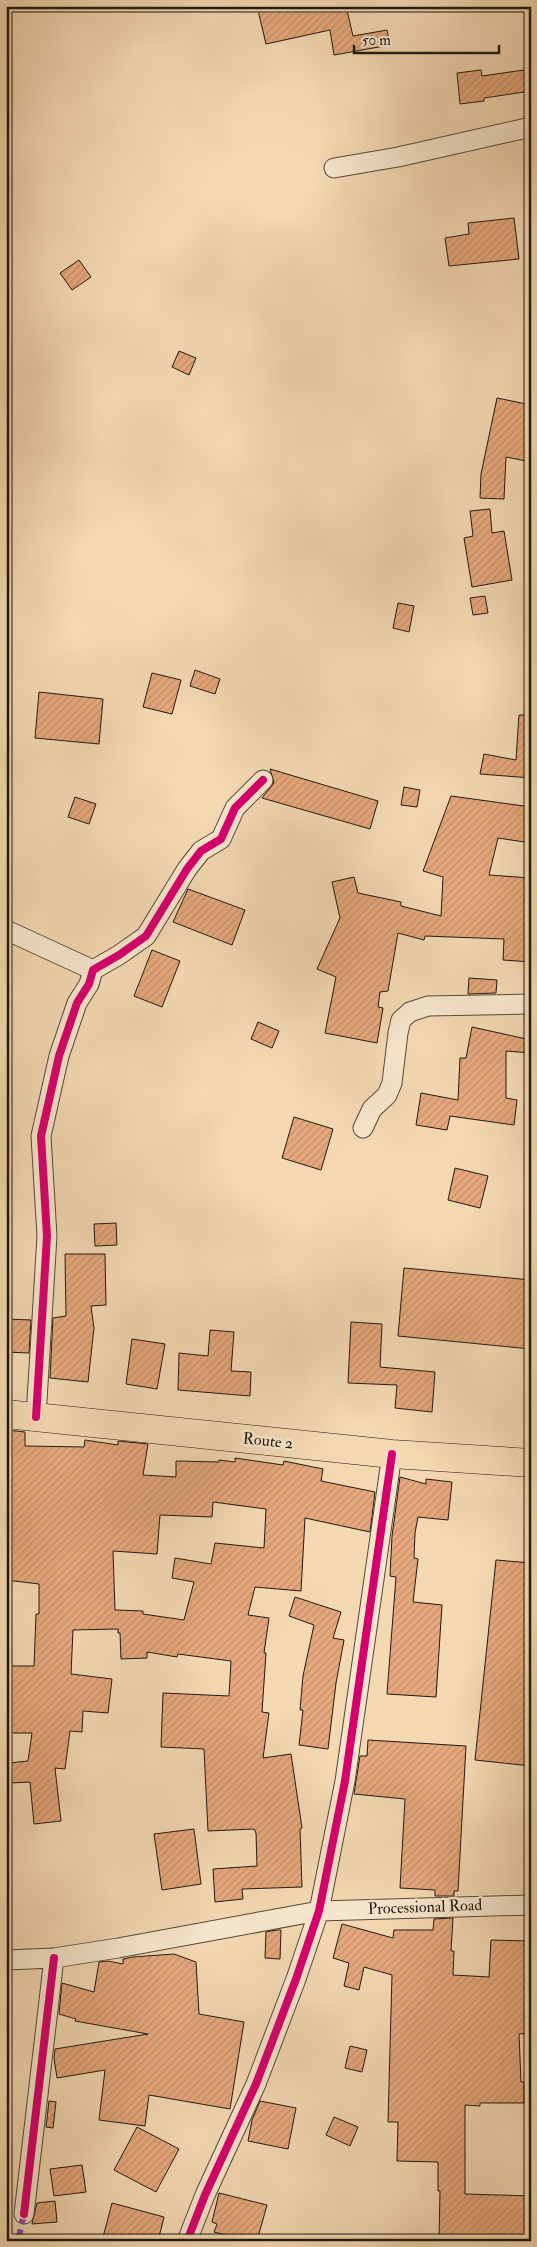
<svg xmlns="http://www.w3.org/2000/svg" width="537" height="2247" font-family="'IM FELL Double Pica',serif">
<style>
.building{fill:url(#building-hatch);stroke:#201810;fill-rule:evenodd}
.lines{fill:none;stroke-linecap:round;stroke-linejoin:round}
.street-casing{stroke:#554838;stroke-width:21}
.highway-casing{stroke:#201810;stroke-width:29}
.street{stroke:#f7e6cd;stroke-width:19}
.highway{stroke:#f3d8b2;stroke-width:28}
.quiet{stroke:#8e44ad;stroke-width:6;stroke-dasharray:12 6;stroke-linecap:butt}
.cycleway-casing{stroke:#f7e6cd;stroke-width:11}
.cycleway{stroke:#d6006c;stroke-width:8}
.labels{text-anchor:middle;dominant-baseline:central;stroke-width:5;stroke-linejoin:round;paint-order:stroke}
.street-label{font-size:16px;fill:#201810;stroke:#f7e6cd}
</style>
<defs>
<pattern id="building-hatch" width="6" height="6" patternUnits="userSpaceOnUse" patternTransform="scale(1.25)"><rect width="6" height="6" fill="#e6a87c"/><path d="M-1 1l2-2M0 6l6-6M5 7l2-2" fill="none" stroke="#c5906a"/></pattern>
</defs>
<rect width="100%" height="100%" fill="#f3d8b2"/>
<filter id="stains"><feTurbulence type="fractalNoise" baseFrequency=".004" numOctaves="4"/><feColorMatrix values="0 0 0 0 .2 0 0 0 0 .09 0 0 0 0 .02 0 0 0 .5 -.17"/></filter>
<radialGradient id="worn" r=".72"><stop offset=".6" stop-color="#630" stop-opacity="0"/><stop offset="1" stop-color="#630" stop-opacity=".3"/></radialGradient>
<path class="building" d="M257,6h89l7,30 34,-6 3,15 -56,10 -4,-25 -64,14z
M531,69v22l-47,7v3l-24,3 -3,-31 24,-3 1,6z
M514,218l5,41 -70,7 -4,-28 24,-4 -1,-11z
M79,260l12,17 -19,13 -12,-17z
M179,351l17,7 -7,17 -17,-8z
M497,398l34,7v57l-25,-5 -2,42 -24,-1 1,-24z
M490,509l2,24 12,-2 8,49 -40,7 -8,-49 9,-2 -3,-25z
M485,596l3,17 -15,2 -3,-17z
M398,603l16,3 -5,26 -16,-4z
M195,670l25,9 -5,15 -25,-8z
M152,673l29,7 -9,34 -29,-7z
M39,692l64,7 -4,45 -64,-6z
M519,715h12v63l-51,-4 4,-20 32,6z
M270,769l108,32 -8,28 -108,-31 12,-15z
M404,787l16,3 -3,17 -16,-2z
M451,796l80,11v36l-33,-5 -9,37 42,3v84l-28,-2 1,-21 -79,-3 -1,4 -26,-7 -10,58 -8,1 -2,15 5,1 -6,35 -52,-10 11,-56 -19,-8 23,-51 -8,-36 22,-5 4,16 43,9v4l40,10 2,-39 -20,-6z
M75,797l21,7 -7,20 -21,-7z
M188,889l57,21 -13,35 -59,-23z
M152,950l28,11 -18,46 -28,-11z
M469,978l28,2 -1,13 -28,1z
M258,1022l21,9 -7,17 -21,-9z
M472,1027l59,13v13l-25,-2v47l11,2 -3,25 -64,-9 -3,14 -31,-5 5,-32 37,7 2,-42h6z
M294,1117l39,12 -12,41 -39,-12z
M455,1168l33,8 -8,32 -32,-8z
M116,1223l1,22 -22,1 -1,-22z
M65,1254h40l1,51 -15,1 3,22 -6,54 -38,-4 3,-60 13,-2z
M404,1268l127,12v69l-133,-13z
M6,1319l25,1 -2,33 -23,-1z
M351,1322l31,2 -2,43 55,5 -3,40 -37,-4 2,-23 -49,-2z
M210,1330l24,2 -3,39 20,1 -1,24 -72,-6 1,-37 29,3z
M132,1339l33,5 -8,45 -31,-5z
M6,1430l19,2v14l59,1 1,-7 33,5v-4l30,3 -5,31 33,2v-16l43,1v-2l16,2v-4l48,7 1,-4 39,8 -2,12 54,11 -5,40 -65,-14 -4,73 -46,-4 -7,28 21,3 -5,35h2l-4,59 7,1 -6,45 28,-4 11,74 -2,1 2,58 -60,2 1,10 -28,3 -2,-33 44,-3 -1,-33 -2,-4 -46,2 -4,-82 -43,-2 2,-54 66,3 2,-35 -53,-7 -1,3 -30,-5v6l-26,1 -1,-26h-2v-4l-45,1 -2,44 41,5 -4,34 -25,-2 -1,21 -12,-1 -5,38 -10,-1 6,53 -27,3 -4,-42 -19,1 -2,-20 19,-2 4,-28h-26v-67h28l2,-52h3v-30l-33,-4zM213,1502l53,7 -2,39 -49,-5 -4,21 -36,-6 -3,20 22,4 -10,38 -41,-6v-3l-28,-1 -2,-59 44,3 3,-39 52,2z
M400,1477l26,7v-5l26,3 -4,38 -30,-3 -3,16 -1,25 4,1 -5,43 29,3 -6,92 -49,-3 9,-117 -6,-1 2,-40z
M496,1560l35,3v203l-56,-6z
M295,1597l46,15 -8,26 11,2 -8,43 -8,66 -29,-4 4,-35h-3l3,-34 11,-51 -25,-9z
M368,1740l98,6 -8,145h-4v5h-19v-6l-35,-2 5,-89 -51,-5 6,-38h7z
M194,1829l7,55 -39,6 -8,-56z
M453,1918l-2,33h3l-1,24 36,2 2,-37 38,1 -4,77 6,-1v16l-12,1 2,48h3v21h-44v3l-15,-1v89l66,2v45h-92l1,-50h-2v-29l-41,-1 1,-39h-10l4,-147 -28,-8 -5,23 -15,-4 5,-23 -16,-5 9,-34 51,14 1,-8h39l1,-11z
M277,1930h4l-1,29 -15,-1 1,-26z
M174,1954l22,8 3,52 45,8 -14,87 -81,-14 -4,31 -46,-6 6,-50 -48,8 -3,-20 1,-9 93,-15 -73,-13 1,-2 -17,-5 3,-31 32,9 5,-30 9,-1 15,3v-5l10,-2z
M350,2046l17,4 -5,22 -17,-4z
M49,2101l7,1 -3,26 -7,-1z
M260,2101l36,7 -8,41 -40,-8 4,-21z
M334,2117l24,10 -8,19 -24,-11z
M137,2127l42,22 -23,43 -42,-22z
M82,2165l4,27 -32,4 -4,-27z
M219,2193l48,12 -10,36h-9l-34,-9 3,-8 -5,-2z
M55,2201l2,21 -25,2 5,-21z
M112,2203l52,14 -6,24h-56z"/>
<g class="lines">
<defs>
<path id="street" d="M334,168l64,-11 133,-30
M6,930l87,40
M363,1128l9,-19 15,-14 5,-12 6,-50 3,-13 9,-8 18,-6 103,-2
M36,1417l11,-181 -6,-100 18,-80 18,-53 12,-19 4,-14 26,-15 27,-19 41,-67 14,-18 20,-12 14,-31 28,-28
M6,1960l48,-2 64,-10 201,-37 212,-6
M24,2214l30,-256
M187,2241l18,-46 51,-111 40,-105 23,-68 26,-130 47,-327"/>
<path id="highway" d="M6,1414l386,40 139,9"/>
</defs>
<use href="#street" class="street-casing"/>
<use href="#highway" class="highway-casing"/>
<use href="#street" class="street"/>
<use href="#highway" class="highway"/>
<path class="quiet" d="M18,2241l6,-27"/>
<defs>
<path id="cycleway" d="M36,1417l11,-181 -6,-100 18,-80 18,-53 12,-19 4,-14 26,-15 27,-19 41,-67 14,-18 20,-12 14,-31 28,-28
M24,2214l30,-256
M187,2241l18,-46 51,-111 40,-105 23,-68 26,-130 47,-327"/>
</defs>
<use href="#cycleway" class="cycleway-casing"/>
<use href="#cycleway" class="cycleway"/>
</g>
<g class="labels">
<g class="street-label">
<text transform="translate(268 1441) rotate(6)">Route 2</text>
<text transform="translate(425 1907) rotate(-2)">Processional Road</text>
</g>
</g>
<rect width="537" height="2247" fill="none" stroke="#f3d8b2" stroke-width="25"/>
<rect x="8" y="8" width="522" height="2232" fill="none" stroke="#201810" stroke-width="2.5"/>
<rect x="12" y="12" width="512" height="2222" fill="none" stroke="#201810"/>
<path d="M354 45v8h145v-8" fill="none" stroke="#201810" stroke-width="2.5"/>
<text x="362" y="45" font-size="15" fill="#201810" stroke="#f7e6cd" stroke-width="4" paint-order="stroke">50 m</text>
<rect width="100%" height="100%" filter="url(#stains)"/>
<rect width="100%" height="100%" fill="url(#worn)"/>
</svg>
